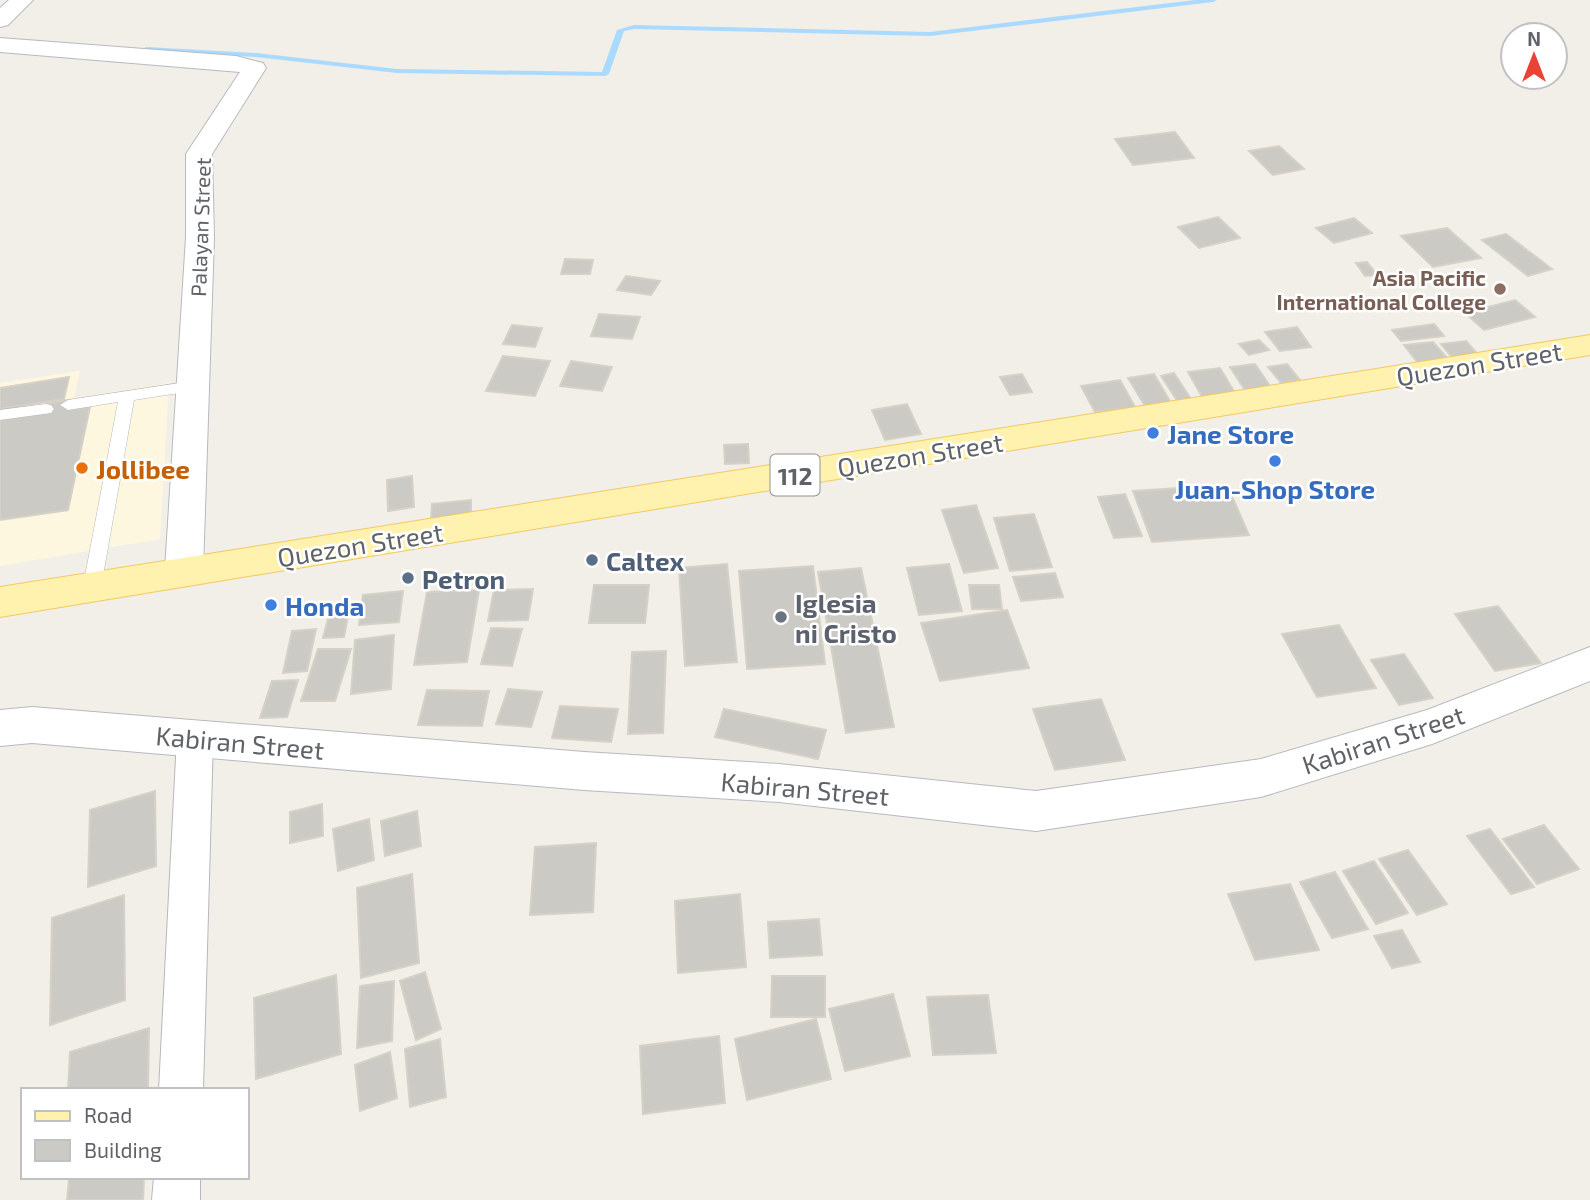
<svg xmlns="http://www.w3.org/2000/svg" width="1590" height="1200" font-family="'Exo 2',sans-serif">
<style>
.commercial{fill:#fef7e0}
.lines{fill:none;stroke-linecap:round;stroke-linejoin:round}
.stream{fill:#aadaff;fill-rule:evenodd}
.building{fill:#cccac5;stroke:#d6d1c6;stroke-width:2}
.lane-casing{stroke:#b5b8bc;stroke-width:1}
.street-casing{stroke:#b5b8bc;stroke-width:2}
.secondary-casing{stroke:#b6babf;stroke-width:2}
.primary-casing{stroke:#f2c960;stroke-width:2}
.lane{fill:#fff;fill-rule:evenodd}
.street{fill:#fff;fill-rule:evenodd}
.secondary{fill:#fff;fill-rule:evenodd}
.primary{fill:#fff2af;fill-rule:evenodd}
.education-dot{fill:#8d6e63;stroke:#fff;stroke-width:2.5}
.shop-dot{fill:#3f7fe0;stroke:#fff;stroke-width:2.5}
.food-dot{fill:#e8710a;stroke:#fff;stroke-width:2.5}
.service-dot{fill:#5c6f8a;stroke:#fff;stroke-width:2.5}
.worship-dot{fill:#6b7280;stroke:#fff;stroke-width:2.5}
.labels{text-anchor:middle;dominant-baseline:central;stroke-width:5;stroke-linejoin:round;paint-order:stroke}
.far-street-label{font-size:21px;fill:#5f6368;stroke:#fff}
.far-education-label{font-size:21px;font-weight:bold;fill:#785e54;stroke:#fff;text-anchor:end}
.shield{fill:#fff;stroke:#8f9295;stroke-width:2}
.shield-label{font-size:24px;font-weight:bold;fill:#5f6368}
.street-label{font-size:26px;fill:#5f6368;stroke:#fff}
.shop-label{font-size:26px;font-weight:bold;fill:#366cbe;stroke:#fff;text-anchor:start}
.food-label{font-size:26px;font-weight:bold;fill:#c56008;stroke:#fff;text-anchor:start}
.service-label{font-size:26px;font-weight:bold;fill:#4e5e75;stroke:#fff;text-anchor:start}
.worship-label{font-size:26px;font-weight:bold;fill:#5b616d;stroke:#fff;text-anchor:start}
</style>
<rect width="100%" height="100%" fill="#f1efe8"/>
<path class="commercial" d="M80,371l-6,27 95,-15 -9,156 -160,27v-183z"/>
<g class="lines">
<path class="stream" d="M1195,0h22l-4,2 -283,34 -296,-7 -10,2 -15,43 -4,2 -208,-3 -141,-16 -110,-6 -4,-2 4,-2 110,6 141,16 205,3 15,-42 17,-5 296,7z"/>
</g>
<path class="building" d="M1175,132l19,26 -61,7 -18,-26z
M1279,146l25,23 -31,6 -24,-24z
M1218,217l22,21 -41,10 -21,-21z
M1354,218l18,15 -38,10 -18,-15z
M1447,228l34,30 -48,9 -32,-31z
M1506,234l46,35 -24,7 -46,-36z
M565,259l28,1 -3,14h-29z
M1367,262l10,13 -12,1 -9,-13z
M626,276l34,5 -9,14 -34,-5z
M1515,300l20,17 -51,13 -19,-17z
M599,314l41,3 -8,22 -41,-3z
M1434,324l10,12 -43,5 -9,-11z
M512,325l30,3 -7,19 -32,-3z
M1297,327l14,20 -31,4 -15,-19z
M1259,340l10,10 -20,5 -10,-11z
M1466,341l15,17 -26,3 -14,-17z
M1433,342l15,17 -30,4 -14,-18z
M503,356l47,5 -15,35 -49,-5z
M571,361l41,6 -10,24 -42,-5z
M1255,364l19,28 -26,3 -18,-28z
M1287,364l13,16 -19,3 -13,-16z
M1220,368l18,30 -33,4 -17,-30z
M1174,373l17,26 -13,3 -17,-26z
M1022,374l10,18 -22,3 -10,-18z
M1154,374l17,29 -26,3 -17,-28z
M69,377l-5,22 -64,10v-21z
M1120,380l15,27 -40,5 -14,-26z
M69,400l-2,10 23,-3 -22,103 -68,10v-100l45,-7 2,-10z
M907,404l14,30 -36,6 -13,-30z
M748,444l1,19 -24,1 -1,-19z
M412,476l2,31 -26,4 -1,-31z
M1227,485l22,50 -97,7 -19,-51z
M1125,494l17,42 -28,2 -16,-41z
M471,500v15l-40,4 1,-15z
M976,505l22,63 -34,5 -22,-63z
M1034,514l18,53 -42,4 -16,-53z
M727,564l10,98 -52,4 -6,-98z
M949,564l13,47 -43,4 -12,-47z
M813,566l12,98 -78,5 -8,-98z
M861,568l33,159 -48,6 -28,-161z
M1055,573l8,24 -42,4 -8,-24z
M594,585h55l-4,38h-56z
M969,585h30l3,24h-30z
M533,589l-5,31 -40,1 6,-31z
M479,590l-12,72 -53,3 13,-73z
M403,591l-4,31 -40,3 4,-30z
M350,606l-6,31 -21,1 8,-31z
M1498,606l43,57 -46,8 -40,-57z
M1007,610l22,58 -89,13 -19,-58z
M1339,625l37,63 -59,9 -35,-63z
M491,628l31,1 -10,37 -31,-2z
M316,629l-9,42 -24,2 9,-42z
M394,635l-3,54 -40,5 4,-54z
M318,649h33l-16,52h-34z
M666,651l-3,82 -35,1 4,-82z
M1404,654l29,44 -34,7 -28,-45z
M298,680l-11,37 -27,1 12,-37z
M508,689l34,3 -11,35 -35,-3z
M427,690l62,1 -7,35 -64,-1z
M1101,699l24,61 -70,10 -22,-61z
M560,706l58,3 -7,33 -59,-4z
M724,709l102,21 -8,29 -103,-22z
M155,791l1,75 -68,21 2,-77z
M322,804l1,32 -33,7v-31z
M417,811l4,35 -36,10 -4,-35z
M369,819l5,41 -36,11 -5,-42z
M1544,825l35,44 -42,15 -34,-45z
M1490,829l44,58 -23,7 -44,-58z
M596,843l-3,69 -63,3 5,-68z
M1408,850l39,54 -30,11 -38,-56z
M1374,861l34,52 -32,11 -33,-53z
M1335,872l33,57 -36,9 -32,-56z
M412,874l7,89 -58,15 -4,-90z
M1290,884l29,66 -64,10 -27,-66z
M740,894l6,73 -68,6 -3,-72z
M124,895l1,105 -75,25 2,-107z
M819,919l3,36 -52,3 -2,-36z
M1402,930l18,32 -28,6 -18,-32z
M425,972l16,57 -25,11 -16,-59z
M336,975l5,79 -85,25 -2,-81z
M772,976h53v41h-54z
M394,981l-2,60 -35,7 3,-62z
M893,994l17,62 -65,15 -16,-62z
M988,995l8,58 -63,2 -6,-58z
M816,1019l15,60 -84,21 -12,-61z
M149,1028l-1,62h-80l2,-38z
M719,1036l6,67 -82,11 -3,-68z
M440,1039l6,58 -36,10 -5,-58z
M390,1052l7,46 -37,13 -5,-46z
M79,1177h65l-1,23h-76l2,-20z"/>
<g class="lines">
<defs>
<path id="lane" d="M193,381l7,5 -2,4 -64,10 -33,187 -3,5h-12l-3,-5 35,-185 -50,8 -8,-5 8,-5z
M46,404l5,1 3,4 -3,4 -51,7v-10z"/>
<path id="street" d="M195,722l13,5 5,11 -10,352h-44l18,-352 5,-11z
M154,1177h46v23h-48z"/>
<path id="secondary" d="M9,0h24l-25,25 -8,2v-19z
M0,38l236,18 27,7 3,5 -54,86 2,83 -11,333 -6,10 -13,5 -13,-5 -6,-10 21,-333v-83l54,-82 -240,-20z
M1590,647v34l-158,63 -171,53 -225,34 -257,-29 -195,-12 -552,-47 -32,3v-36l32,-3 552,45 195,12 257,27 225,-32 166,-49z"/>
<path id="primary" d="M1590,335v20l-1590,262v-30z"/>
</defs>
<use href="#lane" class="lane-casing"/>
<use href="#street" class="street-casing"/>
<use href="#secondary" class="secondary-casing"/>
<use href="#primary" class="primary-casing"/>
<use href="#lane" class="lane"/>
<use href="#street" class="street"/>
<use href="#secondary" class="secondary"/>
<use href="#primary" class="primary"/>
</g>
<circle class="education-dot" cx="1500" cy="289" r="7"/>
<g class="shop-dot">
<circle cx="1153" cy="433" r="7"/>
<circle cx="1275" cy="461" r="7"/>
<circle cx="271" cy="605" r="7"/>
</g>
<circle class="food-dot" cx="82" cy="468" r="7"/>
<g class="service-dot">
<circle cx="592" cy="560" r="7"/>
<circle cx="408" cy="578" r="7"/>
</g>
<circle class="worship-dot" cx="781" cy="617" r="7"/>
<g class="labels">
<g class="far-street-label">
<text transform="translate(200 227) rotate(-88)">Palayan Street</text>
</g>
<g class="far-education-label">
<text x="1486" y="277">Asia Pacific<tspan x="1486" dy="24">International College</tspan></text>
</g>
<rect class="shield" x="770.5" y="454.5" width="49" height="41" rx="5"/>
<g class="shield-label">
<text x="795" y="475">112</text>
</g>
<g class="street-label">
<text transform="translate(1479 363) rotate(-9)">Quezon Street</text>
<text transform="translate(920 454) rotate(-9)">Quezon Street</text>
<text transform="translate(360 544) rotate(-9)">Quezon Street</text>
<text transform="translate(1383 739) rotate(-18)">Kabiran Street</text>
<text transform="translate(240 742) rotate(5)">Kabiran Street</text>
<text transform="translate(805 788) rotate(5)">Kabiran Street</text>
</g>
<g class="shop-label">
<text x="1167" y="433">Jane Store</text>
<text x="1275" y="488" text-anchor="middle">Juan-Shop Store</text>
<text x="285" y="605">Honda</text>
</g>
<g class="food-label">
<text x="96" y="468">Jollibee</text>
</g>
<g class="service-label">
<text x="606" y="560">Caltex</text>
<text x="422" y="578">Petron</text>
</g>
<g class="worship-label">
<text x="795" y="602">Iglesia<tspan x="795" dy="30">ni Cristo</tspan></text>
</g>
</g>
<rect x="21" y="1088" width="228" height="91" fill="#ffffff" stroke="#bfc1c3" stroke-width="2"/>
<rect x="35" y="1111" width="35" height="10" fill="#fff2af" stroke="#bfc1c3" stroke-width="2"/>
<text x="84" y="1123" font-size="21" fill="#5f6368">Road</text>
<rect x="35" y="1140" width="35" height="21" fill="#cccac5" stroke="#bfc1c3" stroke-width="2"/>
<text x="84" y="1158" font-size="21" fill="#5f6368">Building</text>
<g transform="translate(1534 56)"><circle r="33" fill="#ffffff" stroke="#bfc1c3" stroke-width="2"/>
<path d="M0-5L12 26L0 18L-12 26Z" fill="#ea4335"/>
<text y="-10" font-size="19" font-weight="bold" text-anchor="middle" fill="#5f6368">N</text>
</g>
</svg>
